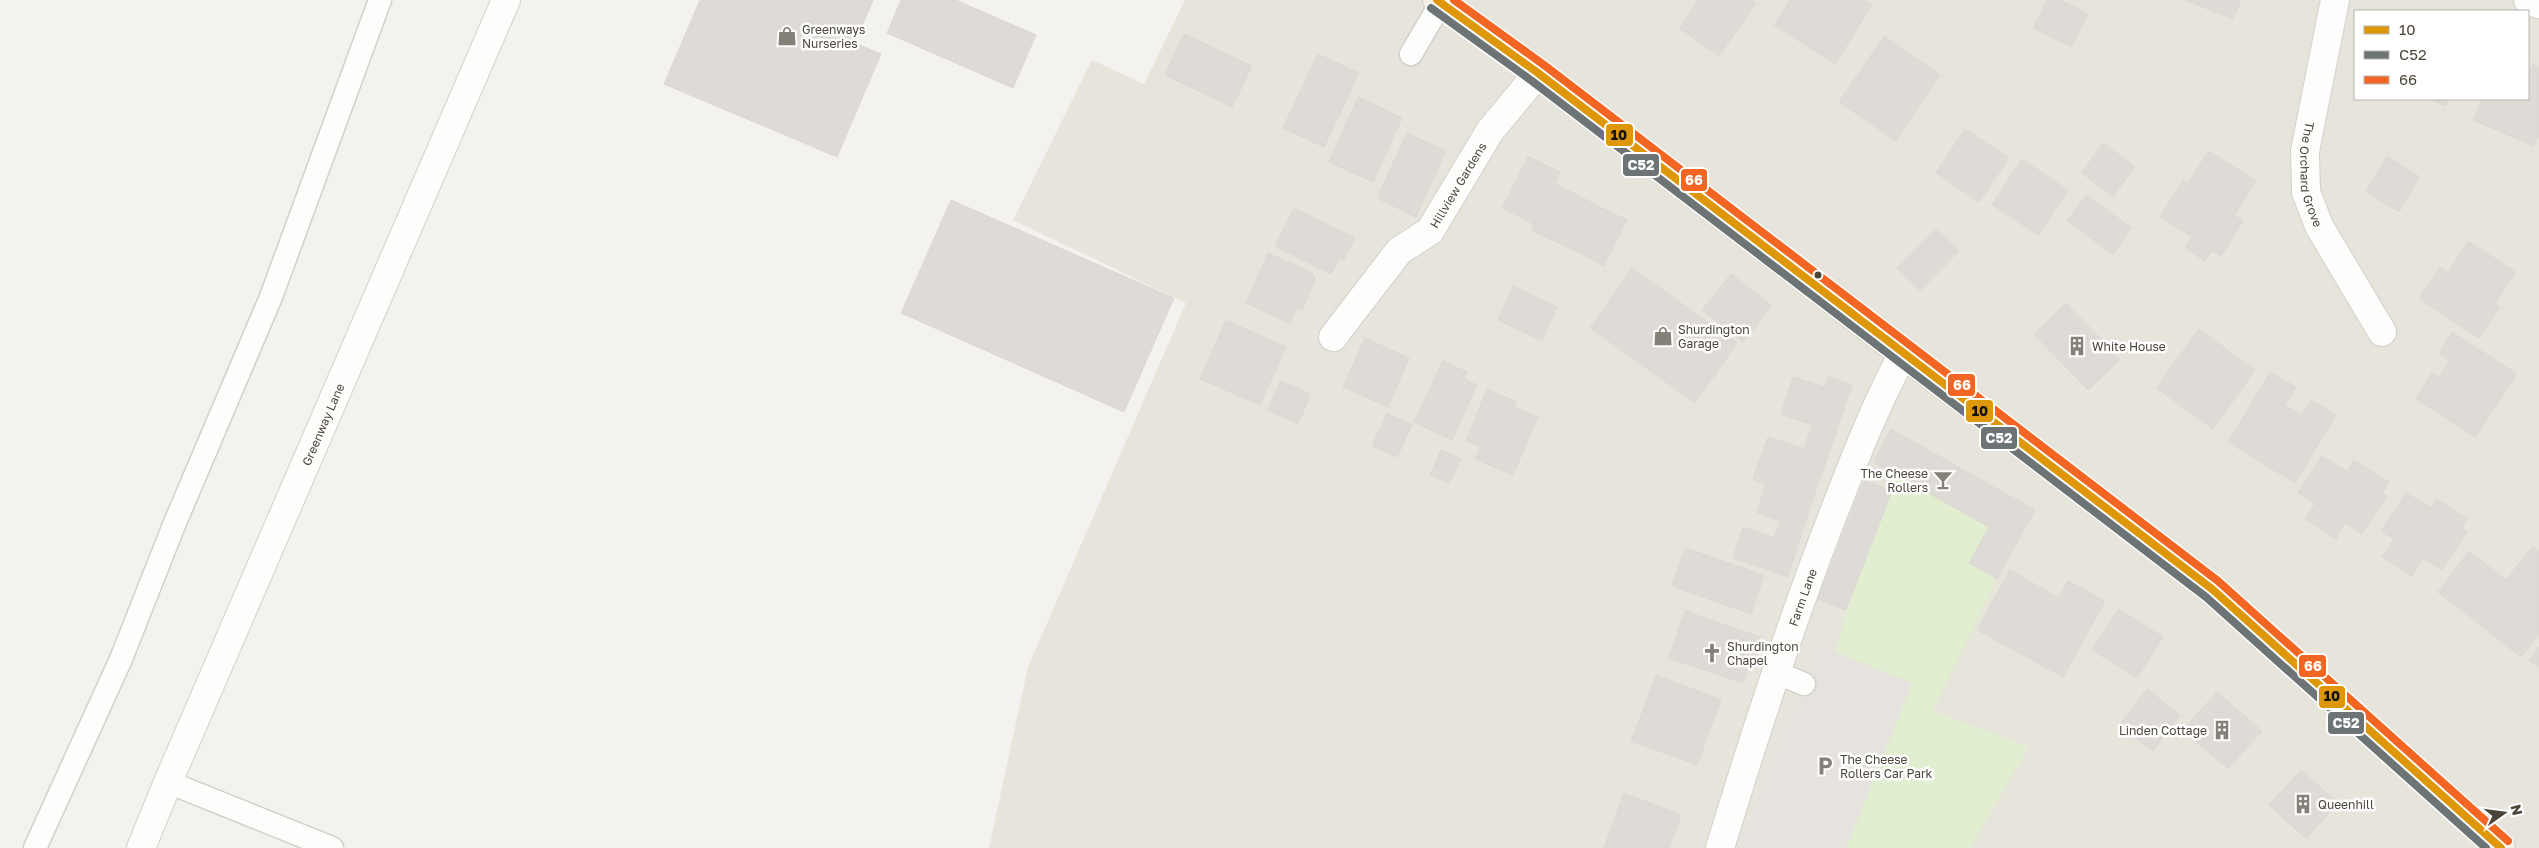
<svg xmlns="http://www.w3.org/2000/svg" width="2539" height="848" font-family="'Golos Text',sans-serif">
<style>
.residential{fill:#e7e4dc;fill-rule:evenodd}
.green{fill:#e1eecf}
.parking{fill:#e6e3df}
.building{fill:#dedbd6;stroke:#dcd9d4}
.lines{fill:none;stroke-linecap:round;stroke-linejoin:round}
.service-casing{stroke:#d2d0cb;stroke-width:25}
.minor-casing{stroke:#d2d0cb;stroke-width:30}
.primary-casing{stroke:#d6cebb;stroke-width:30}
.service{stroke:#fdfdfc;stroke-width:22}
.minor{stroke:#fdfdfc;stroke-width:28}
.primary{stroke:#f2efe6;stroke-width:28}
.bus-1-casing{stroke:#fff;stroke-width:11}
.bus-2-casing{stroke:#fff;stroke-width:11}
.bus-3-casing{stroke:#fff;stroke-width:11}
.bus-1{stroke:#dd9709;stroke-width:8}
.bus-2{stroke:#6c7476;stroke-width:8}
.bus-3{stroke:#f26522;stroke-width:8}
.bus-dot{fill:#4b4439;stroke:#fff;stroke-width:2}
.labels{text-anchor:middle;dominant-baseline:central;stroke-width:5;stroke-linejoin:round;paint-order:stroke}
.poi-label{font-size:12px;fill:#4b4439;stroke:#fff;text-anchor:start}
.street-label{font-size:12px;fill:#4b4439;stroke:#fff}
.line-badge{stroke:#fff;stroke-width:2}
.badge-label{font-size:14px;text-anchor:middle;font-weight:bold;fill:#fff}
.pale-badge-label{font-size:14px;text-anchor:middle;font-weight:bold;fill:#111}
</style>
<rect width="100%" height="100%" fill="#f4f2ee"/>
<path class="residential" d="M1185,0h1354v848h-1550l39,-181 158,-364 -173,-83 79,-160 52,24zM2355,11h173v88h-173z"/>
<path class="green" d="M1898,476l91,51 -20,36 28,16 -64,132 96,36 -59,101h-124l66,-165 -76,-31 10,-42z"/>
<path class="parking" d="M1819,646l93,37 -66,165h-107z"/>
<path class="building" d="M700,0h173l-18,43 26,11 -44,103 -173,-73z
M901,0h55l80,35 -23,53 -126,-55z
M1698,0h54l4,3 -37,53 -40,-28z
M1790,0h74l8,5 -37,59 -61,-39z
M2047,0h14l27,14 -17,33 -38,-19z
M2185,0h56l-8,19z
M1184,34l68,32 -20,41 -67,-32z
M1884,36l56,39 -44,66 -57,-39z
M1318,54l41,19 -35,74 -41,-19z
M2533,64l6,3v68l-5,11 -61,-26 9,-21h46v-24z
M1358,97l44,21 -29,64 -44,-20z
M2428,99h21l-3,7z
M1965,129l44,29 -30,44 -43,-29z
M1407,133l39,18 -30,66 -39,-19z
M2103,143l32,23 -22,31 -31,-24z
M2209,151l47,30 -22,34 9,6 -22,35 -9,-5 -7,10 -20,-13 7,-11 -32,-20 23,-37 5,3z
M1528,156l32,16 -26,52 -32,-16z
M2387,156l33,21 -21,35 -33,-20z
M2022,159l46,31 -30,45 -46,-30z
M1554,183l25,13 -23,46 -25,-12z
M2086,195l46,33 -19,26 -46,-33z
M1579,196l21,11 -22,45 -22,-10z
M951,200l223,98 -50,114 -223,-99z
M1600,207l27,13 -23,46 -26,-14z
M1294,208l61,30 -11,22 -4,-2 -9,16 -56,-28z
M1936,229l23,22 -39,40 -23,-23z
M2468,241l48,31 -21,31 5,4 -21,31 -60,-40 21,-31 8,6z
M1268,253l45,20 -1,3 4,2 -14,32 -5,-2 -7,16 -44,-21z
M1632,268l105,75 -42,60 -105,-75z
M1731,274l41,32 -29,36 -41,-32z
M1513,286l44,21 -15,34 -44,-21z
M2066,303l54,56 -32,31 -54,-56z
M1226,320l60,27 -26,58 -60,-26z
M2199,329l56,41 -42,59 -57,-41z
M2452,332l65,42 -42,63 -59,-38 16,-26 7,4 11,-16 -11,-8z
M1365,338l44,20 -21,49 -45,-20z
M1443,361l24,11 -3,7 13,6 -25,55 -38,-18z
M2270,372l26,15 -11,18 17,10 9,-15 25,15 -41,68 -67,-41z
M1793,377l32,10 3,-10 24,8 -16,48 -55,-19z
M1281,381l30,13 -13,30 -31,-14z
M1487,389l30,13 -3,5 24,10 -25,58 -38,-16 5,-12 -14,-6z
M1387,413l25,12 -15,32 -25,-11z
M1812,425l24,8 -19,54 -60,-20 11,-30 36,12z
M1891,429l144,81 -38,69 -28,-16 20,-36 -116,-65z
M1441,450l20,9 -12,24 -19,-8z
M2322,456l25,15 7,-11 35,22 -7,11 5,3 -25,38 -17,-11 -9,16 -31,-20 10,-15 -17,-11z
M1757,467l60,20 -16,48 -23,-8 2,-6 -23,-8 9,-29 -13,-4z
M1864,480l28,11 -46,119 -28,-11z
M2406,493l25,15 6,-9 30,20 -6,9 6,4 -25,38 -19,-12 -11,18 -30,-19 12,-18 -13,-8z
M1743,527l31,11 4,-11 23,8 -13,42 -55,-19z
M2533,546l6,5v84l-18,22 -83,-65 31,-41 37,29z
M1685,548l79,27 -13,39 -79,-28z
M2010,570l49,28 9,-17 37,20 -42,76 -86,-47z
M2119,609l44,28 -26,41 -45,-28z
M1685,611l75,26 -17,46 -74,-25z
M2539,647v20l-10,-7z
M1656,675l65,25 -12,32 -65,-24z
M2147,689l33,26 -27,36 -34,-26z
M2217,692l45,39 -34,38 -45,-39z
M1644,708l65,24 -12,33 -66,-24z
M2301,770l37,33 -32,36 -37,-34z
M1624,793l57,22 -12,33h-40l-22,-8z
M1607,840l22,8h-25z"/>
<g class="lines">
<defs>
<path id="service" d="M1411,54l30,-51
M1775,672l29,12
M168,782l164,66
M35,848l86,-189 53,-134 97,-228 109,-297"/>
<g id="minor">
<path id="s1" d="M2335,0l-30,151 1,41 13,34 63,106"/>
<path d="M2528,0l11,4"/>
<path id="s2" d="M1333,337l66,-86 31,-20 60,-100 48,-58"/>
<path id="s3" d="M141,848l27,-66 338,-782"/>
<path id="s4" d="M1720,848c35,-115 72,-229 116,-341 20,-52 40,-103 67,-153"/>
</g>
<path id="primary" d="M1437,0l101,73 365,281 309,235 289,259"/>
</defs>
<use href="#service" class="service-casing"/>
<use href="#minor" class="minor-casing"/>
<use href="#primary" class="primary-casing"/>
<use href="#service" class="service"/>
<use href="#minor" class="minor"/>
<use href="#primary" class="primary"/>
<defs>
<path id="bus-1" d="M1437,0l101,73 674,516 289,259"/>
<path id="bus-2" d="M1431,8l101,73 674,516 280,251"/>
<path id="bus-3" d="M1454,0l90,65 674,516 290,260"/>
</defs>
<use href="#bus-1" class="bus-1-casing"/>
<use href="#bus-2" class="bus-2-casing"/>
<use href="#bus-3" class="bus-3-casing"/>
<use href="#bus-1" class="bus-1"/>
<use href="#bus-2" class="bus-2"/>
<use href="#bus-3" class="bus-3"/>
</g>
<defs>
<symbol id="shop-bare" viewBox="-9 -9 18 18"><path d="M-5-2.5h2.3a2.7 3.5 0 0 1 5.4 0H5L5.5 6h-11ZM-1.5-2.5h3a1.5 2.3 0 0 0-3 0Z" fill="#868178" stroke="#fff" stroke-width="2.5" paint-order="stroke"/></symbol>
<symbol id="building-bare" viewBox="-9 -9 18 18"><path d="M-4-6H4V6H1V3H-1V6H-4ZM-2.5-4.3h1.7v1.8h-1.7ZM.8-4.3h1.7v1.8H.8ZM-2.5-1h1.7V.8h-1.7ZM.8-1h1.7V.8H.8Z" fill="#868178" stroke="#fff" stroke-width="2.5" paint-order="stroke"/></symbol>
<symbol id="bar-bare" viewBox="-9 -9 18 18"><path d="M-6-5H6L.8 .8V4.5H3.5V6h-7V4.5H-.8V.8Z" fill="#868178" stroke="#fff" stroke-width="2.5" paint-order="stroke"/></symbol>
<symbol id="church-bare" viewBox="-9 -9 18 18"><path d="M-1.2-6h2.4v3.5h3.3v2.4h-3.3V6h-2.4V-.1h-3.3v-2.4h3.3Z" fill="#868178" stroke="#fff" stroke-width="2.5" paint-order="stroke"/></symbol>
<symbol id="parking-bare" viewBox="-9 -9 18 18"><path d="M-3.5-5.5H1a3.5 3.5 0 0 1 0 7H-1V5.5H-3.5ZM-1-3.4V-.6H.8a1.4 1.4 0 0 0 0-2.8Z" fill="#868178" stroke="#fff" stroke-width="2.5" paint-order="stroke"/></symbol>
</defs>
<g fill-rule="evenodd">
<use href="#shop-bare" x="773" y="22" width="28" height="28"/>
<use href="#shop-bare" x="1649" y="322" width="28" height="28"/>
<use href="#building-bare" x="2063" y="332" width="28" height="28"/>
<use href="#bar-bare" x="1929" y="466" width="28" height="28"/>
<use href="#church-bare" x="1698" y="639" width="28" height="28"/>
<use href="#building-bare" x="2208" y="716" width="28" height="28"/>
<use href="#parking-bare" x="1811" y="752" width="28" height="28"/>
<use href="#building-bare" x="2289" y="790" width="28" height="28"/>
</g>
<circle class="bus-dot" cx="1818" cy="275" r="4.5"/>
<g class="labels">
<g class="poi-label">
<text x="802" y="29">Greenways<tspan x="802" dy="14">Nurseries</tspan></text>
<text x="1678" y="329">Shurdington<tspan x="1678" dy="14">Garage</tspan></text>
<text x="2092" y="346">White House</text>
<text x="1928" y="473" text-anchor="end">The Cheese<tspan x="1928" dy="14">Rollers</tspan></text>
<text x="1727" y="646">Shurdington<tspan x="1727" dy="14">Chapel</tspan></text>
<text x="2207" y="730" text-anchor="end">Linden Cottage</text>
<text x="1840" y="759">The Cheese<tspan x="1840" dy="14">Rollers Car Park</tspan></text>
<text x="2318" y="804">Queenhill</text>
</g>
<g class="street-label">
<text stroke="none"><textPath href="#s1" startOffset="178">The Orchard Grove</textPath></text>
<text stroke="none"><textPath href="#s2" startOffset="199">Hillview Gardens</textPath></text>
<text stroke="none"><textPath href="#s3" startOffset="461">Greenway Lane</textPath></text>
<text stroke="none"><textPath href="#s4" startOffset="264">Farm Lane</textPath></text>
</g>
</g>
<g class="line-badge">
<rect x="1605" y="123" width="29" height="24" rx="5" fill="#dd9709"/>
<rect x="1622" y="153" width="38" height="24" rx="5" fill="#6c7476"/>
<rect x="1680" y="168" width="28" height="24" rx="5" fill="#f26522"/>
<rect x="1947" y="373" width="29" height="24" rx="5" fill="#f26522"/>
<rect x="1965" y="399" width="29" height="24" rx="5" fill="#dd9709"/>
<rect x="1980" y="426" width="38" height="24" rx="5" fill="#6c7476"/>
<rect x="2298" y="654" width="29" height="24" rx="5" fill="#f26522"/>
<rect x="2318" y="685" width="28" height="24" rx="5" fill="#dd9709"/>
<rect x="2327" y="711" width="38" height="24" rx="5" fill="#6c7476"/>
</g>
<g class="badge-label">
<text x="1641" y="170">C52</text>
<text x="1694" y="185">66</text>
<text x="1962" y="390">66</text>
<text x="1999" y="443">C52</text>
<text x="2313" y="671">66</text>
<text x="2346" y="728">C52</text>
</g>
<g class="pale-badge-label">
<text x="1619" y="140">10</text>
<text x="1980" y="416">10</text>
<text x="2332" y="701">10</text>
</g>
<rect x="2354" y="10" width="175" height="90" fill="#ffffff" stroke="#b7b4b0"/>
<rect x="2364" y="26" width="25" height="8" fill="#dd9709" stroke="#b7b4b0"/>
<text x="2399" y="35" font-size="15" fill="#4b4439">10</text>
<rect x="2364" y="51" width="25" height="8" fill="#6c7476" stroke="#b7b4b0"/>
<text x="2399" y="60" font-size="15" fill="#4b4439">C52</text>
<rect x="2364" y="76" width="25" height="8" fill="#f26522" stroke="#b7b4b0"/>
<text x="2399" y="85" font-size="15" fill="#4b4439">66</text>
<g transform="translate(2504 813) rotate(76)" stroke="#ffffff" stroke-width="4" paint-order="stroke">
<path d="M0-4L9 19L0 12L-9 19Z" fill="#4b4439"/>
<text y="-8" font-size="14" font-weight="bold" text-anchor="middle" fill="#4b4439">N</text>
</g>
</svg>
